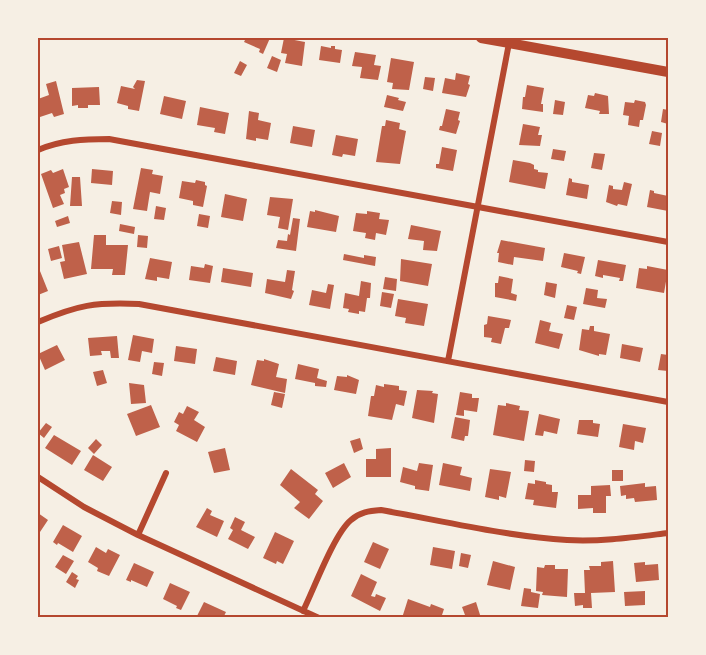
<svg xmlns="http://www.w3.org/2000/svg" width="706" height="655" font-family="Merriweather,serif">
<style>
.building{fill:#bf614a}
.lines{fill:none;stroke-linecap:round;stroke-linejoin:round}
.minor{stroke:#b5482f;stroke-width:6}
.tertiary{stroke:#b5482f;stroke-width:10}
.neatline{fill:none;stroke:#b5482f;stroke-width:2}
</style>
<rect width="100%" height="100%" fill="#f6efe4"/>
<path class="building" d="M246,38h24l-7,16 -4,-2 1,-3 -16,-7z
M284,38l21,4 -3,24 -17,-3 2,-9 -6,-1z
M321,46l10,2v-2h4v3l7,1 -2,13 -21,-3z
M355,52l21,3 -2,10 7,1 -3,14 -18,-2 2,-11 -10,-1z
M272,56l9,4 -4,12 -10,-4z
M391,58l23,4 -5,28 -17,-1 1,-6 -6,-1z
M240,61l7,4 -6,11 -7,-3z
M456,73l14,3 -2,8 2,1 -4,12 -24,-4 3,-15 10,2z
M425,77l10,1 -2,13 -10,-2z
M137,80l8,1 -6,30 -11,-2v-3l-11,-3 4,-17 14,3 -2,-2z
M56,81l8,33 -10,3 -2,-4 -12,4 -2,-18 11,-4 -3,-11z
M527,85l17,3 -3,16h2v8l-21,-3 1,-12h2z
M99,87l1,18h-12v3h-10v-3l-6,1v-18z
M595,93l13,3 1,18h-10l1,-3 -15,-3 3,-13 6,1z
M387,95l12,3 -1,2 8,2 -3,9 -19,-4z
M164,96l22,5 -4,18 -22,-5z
M555,100l10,2 -2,13 -10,-1z
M635,100l10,2 1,3 -3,15h-3l-1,7 -11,-2 1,-9 -6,-1 2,-13 9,1z
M200,107l29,6 -4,21 -11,-2 1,-4 -18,-3z
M446,109l14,3 -2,8 2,1 -4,13 -17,-4 1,-4h2z
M663,109l5,1v14l-7,-2z
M249,111l10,2 -1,7 13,3 -3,17 -12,-2v3l-10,-2z
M386,120l14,3 -1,6 7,2 -6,33 -24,-2 6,-36h3z
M523,124l17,3 -2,8h4l-2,11 -21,-1z
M293,126l22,4 -3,17 -22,-4z
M652,131l10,2 -2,13 -11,-2z
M336,135l22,4 -3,17 -12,-2 -1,3 -10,-2z
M442,147l15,3 -4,21 -17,-3v-4h3z
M553,149l13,2 -2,10 -13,-2z
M594,153l11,1 -3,16 -11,-2z
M513,160l17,3 4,2v4l4,1v2l10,1 -3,16 -36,-7z
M141,168l12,2 -1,4 11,2 -3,18 -10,-2 -3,19 -14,-2z
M63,169l6,18 -5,2 1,4 -5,2 4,9 -11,4 -12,-34 10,-4 2,3z
M92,169l21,2 -1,14 -21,-2z
M72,177h8l2,29h-12z
M569,178l3,1v3l17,3 -2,14 -21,-4z
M196,180l9,2v3l2,1 -4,21 -10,-2v-4l-14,-3 3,-17 13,2z
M624,182l8,2 -5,22 -9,-2 -1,2 -11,-4 3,-17 4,1v3l9,1z
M650,190l4,1v2l14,3v15l-21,-4z
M225,194l22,5 -4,22 -22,-4z
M270,197l23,2 -5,31 -10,-2 2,-11 -13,-2z
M112,201l10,1 -1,13 -11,-2z
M156,206l10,2 -2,12 -10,-1z
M315,210l24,6 -3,16 -29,-5 3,-16 5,1z
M367,211l13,2 -1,6 10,1 -3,15 -10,-2 -1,7 -10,-2 1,-5 -13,-2 3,-18 11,1z
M199,214l11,2 -2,12 -11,-2z
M68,216l2,7 -13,4 -2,-6z
M293,218l7,1 -4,32 -20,-3 2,-8 9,1 1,-7 2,1z
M120,224l15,3 -1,7 -15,-3z
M411,225l30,6 -4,20 -14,-1 1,-9 -16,-2z
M94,235h12v10h22l-3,30h-13l1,-6h-22z
M138,235l10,1 -1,12 -10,-1z
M501,240l44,8 -2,13 -29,-4 -1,8 -15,-3 1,-9h-2z
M79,242l8,32 -23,5 -4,-17 5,-1 -3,-16z
M59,246l3,12 -11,3 -3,-12z
M564,253l21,4 -4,17 -4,-1 1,-2 -17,-4z
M344,254l20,4v-3l12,2 -1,9 -32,-6z
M150,258l22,4 -3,17 -12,-2v4l-12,-2z
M401,259l31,5 -4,22 -28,-5z
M598,260l28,5 -3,16h-4l1,-3 -17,-3v3l-8,-2z
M205,264l8,2 -3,17 -21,-3 2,-14 13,2z
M38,266l10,25 -10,4z
M647,266l21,4 -4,23 -28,-5 3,-20 8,1z
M223,268l30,5 -2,14 -30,-5z
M287,270l8,1 -3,19 2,1 -3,8 -26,-6 2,-14 18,3z
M499,276l14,3 -2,14 6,2 -1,6 -21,-4v-14h3z
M385,277l12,2 -1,12 -13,-2z
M361,281l10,2 -1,15h-3l-2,14 -6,-1v3l-11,-2 1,-3 -6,-1 2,-15 14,3z
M546,282l11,2 -2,14 -11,-3z
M328,284l6,1 -4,24 -21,-4 3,-15 14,3z
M586,288l12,2 -1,8 10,1 -2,9 -22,-4z
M382,292l12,2 -3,14 -11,-2z
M398,299l30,5 -4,22 -19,-3 1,-5 -11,-2z
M567,305l10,2 -3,13 -10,-2z
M488,316l23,4 -2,8h-4l-4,16 -10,-2 1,-4 -8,-1v-12l3,-1z
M540,320l11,3 -2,8 14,3 -4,15 -24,-6z
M590,326h4v5l16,3 -4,21 -7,-1v2l-20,-6 3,-21 7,1z
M133,335l21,4 -2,14 -10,-2 -2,11 -12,-2z
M117,336l2,22h-8l-1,-7h-9l1,4 -12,1 -2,-18z
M622,344l21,4 -3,14 -20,-4z
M57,345l8,15 -20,10 -7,-16z
M176,346l21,3 -2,15 -21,-3z
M661,354l7,1v16l-10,-1z
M216,357l21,4 -2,14 -22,-4z
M264,359l15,5 -3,13 11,2 -2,14 -34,-8 6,-25 7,1z
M154,362l10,1 -2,13 -10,-2z
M298,364l21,5 -2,9 10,3 -1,6 -11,-1v-3l-20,-4z
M103,370l4,13 -10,3 -4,-14z
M347,375l12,5 -3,14 -22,-4 3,-14 10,1z
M129,383l15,2 2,18 -15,1z
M384,384l15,2v4l8,1 -3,15 -8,-2 -4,16 -24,-4 3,-20h3l2,-11 8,2z
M417,390l16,1 -1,2 6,1 -4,29 -22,-5z
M274,392l11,2 -3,14 -11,-3z
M460,392l12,2v4h7l-2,14 -13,-2v6l-8,-1z
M506,403l14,3 -1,4 10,1 -5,30 -31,-6 5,-30 8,1z
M151,405l9,22 -24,9 -9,-22z
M187,406l12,6 -5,8 11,7 -8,15 -21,-11 3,-6 -5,-3 5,-10 4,2z
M539,414l21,5 -3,15 -13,-3 -1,5 -8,-1z
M455,417l15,3 -2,16h-3l-1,5 -13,-3z
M579,420h14v3l7,1 -2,13 -21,-3z
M46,423l6,4 -8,11 -6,-5z
M623,424l23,4 -3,15 -8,-2 -1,9 -15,-3z
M54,435l27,16 -9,14 -27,-17z
M360,438l3,11 -9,4 -4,-12z
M96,439l6,6 -8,9 -6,-6z
M225,448l5,22 -16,3 -6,-21z
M391,448v29h-25v-18h10v-10z
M93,455l19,12 -9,14 -19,-11z
M525,460l10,1 -1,11 -10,-1z
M344,463l7,14 -18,11 -8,-15z
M419,463l14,2 -4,26 -14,-2v-3l-15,-4 3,-15 14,4z
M443,463l19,4 -2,8 12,3 -2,13 -31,-6z
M291,469l27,21 -3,4 8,7 -14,18 -15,-11 6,-6 -20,-17z
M490,469l21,3 -5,26 -7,-2v4l-14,-3z
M612,470h11v11h-11z
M535,480l11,2v2l6,1v7h6l-2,16 -23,-3 1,-5 -9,-1 3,-16 7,1z
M645,483v4l11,-1 1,14 -22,2 -1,-4 -8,1v-4l-5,1 -1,-10z
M610,485l1,11h-5v17h-13v-5l-15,1v-14h13v-9z
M207,508l5,3 -2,4 14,6 -7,16 -21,-10z
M38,513l10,7 -10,15z
M235,517l10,5 -4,8 14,7 -7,12 -20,-10 5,-9 -3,-2z
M63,525l19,11 -9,16 -15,-9 -1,2 -4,-3z
M275,532l19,9 -11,23 -6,-3 -1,3 -13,-6z
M373,542l16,7 -9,20 -16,-7z
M96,547l10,6 2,-4 12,6 -11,21 -12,-5 1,-3 -10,-6z
M433,547l22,4 -3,18 -22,-4z
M461,553l10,2 -3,13 -9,-2z
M63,555l11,6 -8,13 -11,-7z
M493,561l22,6 -5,23 -23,-5z
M613,561l2,31 -24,1 1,15h-9v-3l-8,1 -1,-13h11l-1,-23h6l-1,-4h12v-4z
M645,562v3l13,-1 1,16 -23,2 -2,-19z
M134,563l20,9 -7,15 -16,-7v2l-5,-2z
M545,565h10v4h13l-1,28 -25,-2 1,-3 -7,-1 1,-24 7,1z
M72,572l6,4 -2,3 3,1 -4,8 -9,-6z
M361,574l16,8 -6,14 4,1 1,-3 10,4 -6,13 -29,-15z
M170,583l20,9 -9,18 -5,-2 1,-2 -14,-7z
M524,588l7,1v3l9,2 -2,14 -17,-2z
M645,591v14l-20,1 -1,-14z
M408,599l22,8 1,-3 13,5 -3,9h-39z
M204,602l22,10 -3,6h-27z
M476,602l5,16h-23l7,-3 -3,-8z"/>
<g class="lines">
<path class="minor" d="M38,150c23,-10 46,-11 71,-11l559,103
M38,322c40,-17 57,-20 101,-18l529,98
M448,361l62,-323
M38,477l46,30 54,28 181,83
M138,535l28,-62
M303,611c11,-22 31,-77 48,-91 9,-8 18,-9 30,-10 62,11 124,26 186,30 34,2 68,-3 101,-7"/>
<path class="tertiary" d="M481,38l187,34"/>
</g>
<rect width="706" height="655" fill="none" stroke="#f6efe4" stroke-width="78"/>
<rect x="39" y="39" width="628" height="577" class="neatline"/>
</svg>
